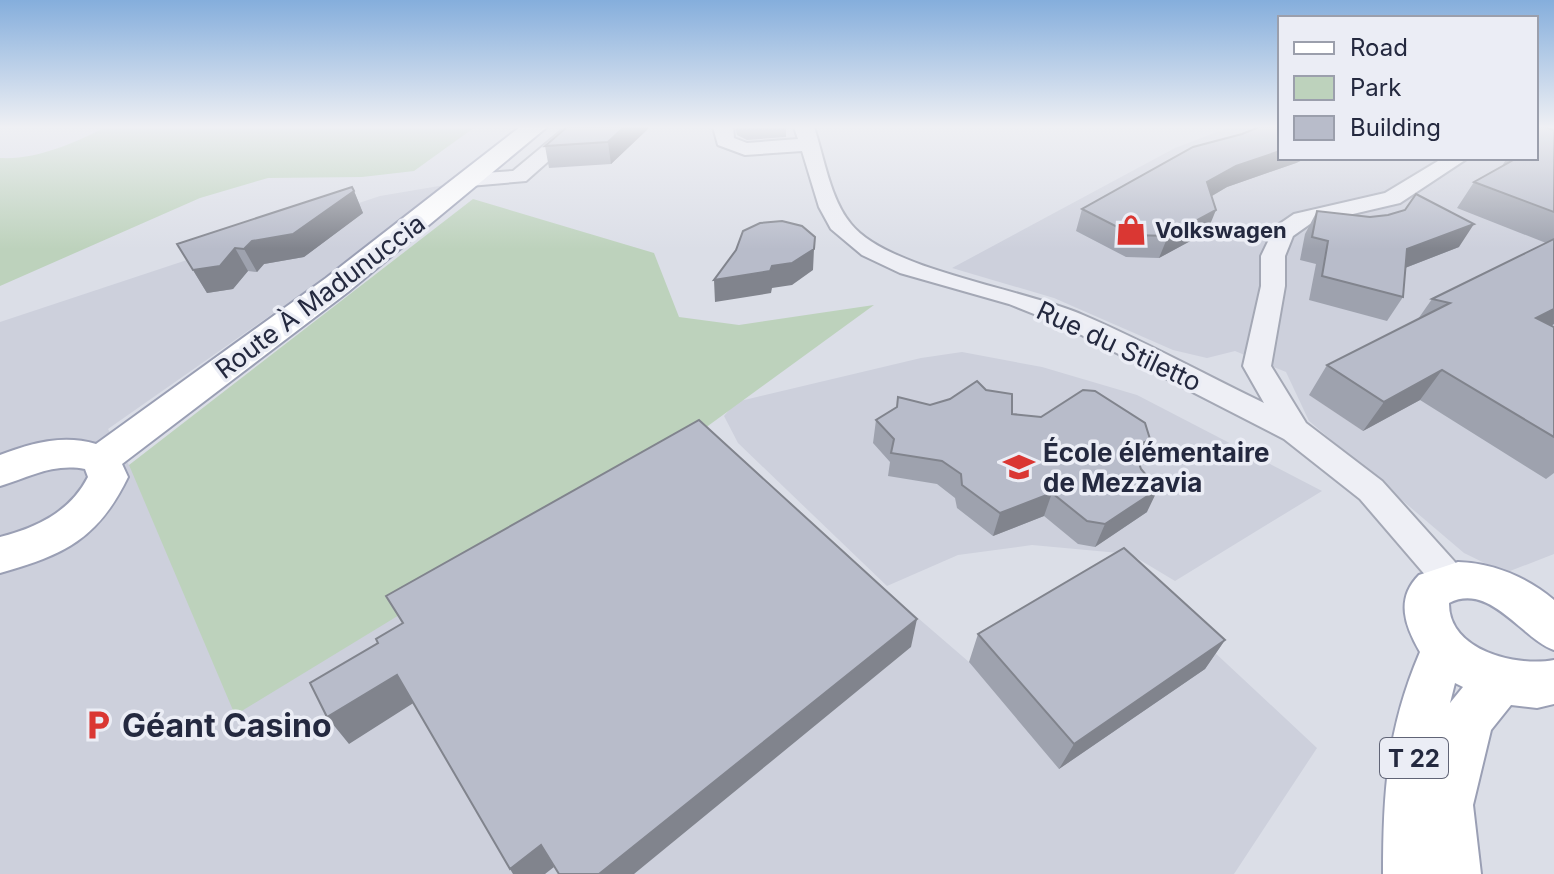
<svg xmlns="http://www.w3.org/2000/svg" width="1554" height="874" font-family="Inter,sans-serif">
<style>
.built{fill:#cdd0dc}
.green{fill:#bdd2bc}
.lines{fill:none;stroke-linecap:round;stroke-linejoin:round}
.minor-casing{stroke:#a4a8b5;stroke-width:4}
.major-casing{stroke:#9a9fb4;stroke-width:4}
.minor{fill:#eeeff5;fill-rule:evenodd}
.major{fill:#fff;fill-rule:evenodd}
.wall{fill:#9ea2ae}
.shaded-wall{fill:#81848d}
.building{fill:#b8bcca;stroke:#81848d;stroke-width:2}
.labels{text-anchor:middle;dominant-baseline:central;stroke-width:7;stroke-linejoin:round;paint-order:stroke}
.far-poi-label{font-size:22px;font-weight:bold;fill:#24293f;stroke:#ebedf5;text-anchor:start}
.shield{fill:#ebedf5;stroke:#606476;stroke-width:2}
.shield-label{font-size:24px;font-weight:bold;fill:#24293f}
.street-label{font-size:26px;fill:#24293f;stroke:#ebedf5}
.poi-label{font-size:26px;font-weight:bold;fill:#24293f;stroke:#ebedf5;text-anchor:start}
.near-poi-label{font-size:32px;font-weight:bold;fill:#24293f;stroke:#ebedf5;text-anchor:start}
</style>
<rect width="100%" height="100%" fill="#dbdee7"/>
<path class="built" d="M1230,127h50v31h256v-31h18v427l-49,19 -41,-20 -155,-132 -23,-49 -51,-21 -28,7 -34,-8 -119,-52 -102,-30 223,-120z
M445,185l-40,36 -297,208 21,36 572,-34 268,231 140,-84 57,29 151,141 -83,126h-1234v-552l380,-126z
M962,352l80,15 95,28 185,96 -147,90 -45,-27 -98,-9 -74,10 -71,31 -149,-143 -14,-27 12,-14 185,-44z"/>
<path class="green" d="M106,127h369l-61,44 -52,6 -94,1 -68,20 -200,88v-128c37,2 74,-15 106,-31z
M473,199l181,54 25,64 60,8 135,-20 -173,126 -466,284 -106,-250z"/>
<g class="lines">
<defs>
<path id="minor" d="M566,127h21l-61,54 -56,5 -11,-6 11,-6 43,-3z
M713,127h20l1,11 13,5 51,-4 -4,-12h20c10,30 16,72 37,97 37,46 173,65 232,91 61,26 121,59 181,88l-21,-37 18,-80v-30l14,-29 19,-13 91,-21 58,-35h25l-68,45 -90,21 -17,12 -8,20v30l-14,80 35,57 76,58 81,90 5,10 -5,10 -12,5 -12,-5 -79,-92 -76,-60 -220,-113 -55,-22 -109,-31 -38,-18 -31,-26 -12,-22 -17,-56 -57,4 -27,-10z"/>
<path id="major" d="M520,127h27l-199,165 -226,172 6,13c-30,62 -64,78 -128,96v-36c36,-9 70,-25 88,-60l-3,-8c-32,-6 -55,8 -85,17v-31c31,-12 63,-21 96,-11l230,-166z
M1458,562c35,1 69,15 96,38v50c-33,-12 -64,-68 -105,-47 -1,48 68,64 105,57v44l-17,4 -26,-3 -20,25 -18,75 8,69h-98c0,-82 4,-145 37,-222 -15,-26 -25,-53 -1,-77zM1455,683l8,4 -13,16z"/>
</defs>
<use href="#minor" class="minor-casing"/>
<use href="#major" class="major-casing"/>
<use href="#minor" class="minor"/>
<use href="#major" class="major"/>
</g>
<path class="wall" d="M650,127l-39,37 -62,4 -4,-22z
M735,127h51v10l-39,3 -10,-5z
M1554,130v194l-3,2 3,1v146l-8,6 -126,-79 -57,31 -54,-36 18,-30 91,-46 14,-20 114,-56 -89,-35 17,-26 28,-16 5,-8h29z
M1280,158h27l-11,5 -69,24 -15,9 -5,36 -48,26 -33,-1 -50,-26 6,-22z
M354,191l9,22 -59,44 -40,7 -7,8 -9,-1 -15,18 -26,4 -30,-49z
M1405,210l54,37 -54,21 -2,29 -16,24 -78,-21 7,-36 -16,-4 5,-26 12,-23 53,6 18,-2z
M930,405l82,9 127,49 8,49 -52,35 -17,-3 -34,-28 -51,20 -36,-28 -2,-10 -18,-14 -49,-8 2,-14 -17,-19 3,-23z
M978,634l247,6 -20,29 -146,100 -90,-107z"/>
<path class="shaded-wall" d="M624,127h26l-39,37 -3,-22z
M1280,151v7h27l-11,5 -69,24 -29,17 9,-22 29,-16z
M354,191l9,22 -59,44 -40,7 -7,8 -13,-23 8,-8z
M1216,210l-9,22 -48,26 9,-22z
M1474,224l-15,23 -67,26 15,-24z
M235,248l13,23 -15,18 -26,4 -14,-23z
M814,249l-1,21 -21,15 -20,3 -1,5 -56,9 -1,-22z
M1554,309v15l-41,23 23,-29z
M1442,370l-22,30 -57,31 21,-29z
M1150,439l-11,24 -5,-15z
M1158,489l-11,23 -52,35 10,-23z
M1052,493l-8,23 -51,20 7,-23z
M917,619l-6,28 -277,227h-35z
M1225,640l-20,29 -146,100 15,-25z
M397,675l18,27 -66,42 -22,-27z
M541,845l13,22 -9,7h-32l-3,-5z"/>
<path class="building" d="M567,127h57l-16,15 -63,4z
M1259,127h21v24l-44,15 -29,16 9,28 -48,26 -35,-1 -51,-26 111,-62 49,-13z
M1540,127h5l9,3v82l-80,-30 43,-24h19v-28z
M352,187l2,4 -61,43 -41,7 -8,8 -9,-1 -15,18 -27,4 -16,-26z
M1416,194l58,30 -67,25 -4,48 -81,-21 6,-35 -16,-4 5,-26 53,6 18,-2 17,-5z
M782,221l20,5 13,11 -1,12 -22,14 -20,3 -2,5 -56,9 22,-30 7,-19 17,-8z
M1554,239v70l-18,9 18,9v110l-112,-67 -58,32 -57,-37 123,-62 -18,-4z
M977,381l9,9 26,4v20l29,3 42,-27 12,1 50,32 5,16 -16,9 7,21 17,20 -53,35 -18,-3 -35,-28 -52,20 -38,-28 -1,-11 -19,-13 -51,-8 3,-14 -18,-19 21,-13 1,-10 32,8 20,-6z
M699,420l218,199 -318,255h-40l-18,-29 -31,24 -113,-194 -70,42 -17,-34 68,-40 -2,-4 27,-16 -17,-27z
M1124,548l101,92 -151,104 -96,-110z"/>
<linearGradient id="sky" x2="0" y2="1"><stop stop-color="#85aedc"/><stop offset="0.51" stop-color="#eff0f4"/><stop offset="1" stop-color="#eff0f4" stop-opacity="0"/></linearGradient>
<rect width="1554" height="249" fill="url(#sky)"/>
<defs>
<symbol id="shop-bare" viewBox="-9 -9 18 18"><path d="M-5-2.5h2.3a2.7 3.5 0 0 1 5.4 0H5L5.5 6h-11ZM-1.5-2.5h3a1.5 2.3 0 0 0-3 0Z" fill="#da3733" stroke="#ebedf5" stroke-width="2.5" paint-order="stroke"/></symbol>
<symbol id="school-bare" viewBox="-9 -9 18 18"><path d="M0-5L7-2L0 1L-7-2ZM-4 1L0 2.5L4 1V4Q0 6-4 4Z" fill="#da3733" stroke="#ebedf5" stroke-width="2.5" paint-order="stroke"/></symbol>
<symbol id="parking-bare" viewBox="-9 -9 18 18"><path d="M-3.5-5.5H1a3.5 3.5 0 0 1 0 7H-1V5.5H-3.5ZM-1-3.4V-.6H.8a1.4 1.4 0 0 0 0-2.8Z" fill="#da3733" stroke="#ebedf5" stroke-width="2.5" paint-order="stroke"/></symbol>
</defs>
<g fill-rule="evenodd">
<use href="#shop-bare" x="1109" y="208" width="44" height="44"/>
<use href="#school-bare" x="997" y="445" width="44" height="44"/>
<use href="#parking-bare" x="76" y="703" width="44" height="44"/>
</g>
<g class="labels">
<g class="far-poi-label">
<text x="1155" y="230">Volkswagen</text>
</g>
<rect class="shield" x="1380" y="738" width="68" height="40" rx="6"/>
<g class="shield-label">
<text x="1414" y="758">T 22</text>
</g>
<g class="street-label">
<text transform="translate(320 296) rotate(-37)">Route À Madunuccia</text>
<text transform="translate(1119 346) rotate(25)">Rue du Stiletto</text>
</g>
<g class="poi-label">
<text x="1043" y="452">École élémentaire<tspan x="1043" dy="30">de Mezzavia</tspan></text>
</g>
<g class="near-poi-label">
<text x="122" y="725">Géant Casino</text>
</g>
</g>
<rect x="1278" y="16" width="260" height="144" fill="#ebedf5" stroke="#9b9fac" stroke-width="2"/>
<rect x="1294" y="42" width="40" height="12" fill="#ffffff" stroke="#9b9fac" stroke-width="2"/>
<text x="1350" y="56" font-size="24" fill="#24293f">Road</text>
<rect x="1294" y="76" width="40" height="24" fill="#bdd2bc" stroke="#9b9fac" stroke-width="2"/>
<text x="1350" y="96" font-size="24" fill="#24293f">Park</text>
<rect x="1294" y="116" width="40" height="24" fill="#b8bcca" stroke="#9b9fac" stroke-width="2"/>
<text x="1350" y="136" font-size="24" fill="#24293f">Building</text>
</svg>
